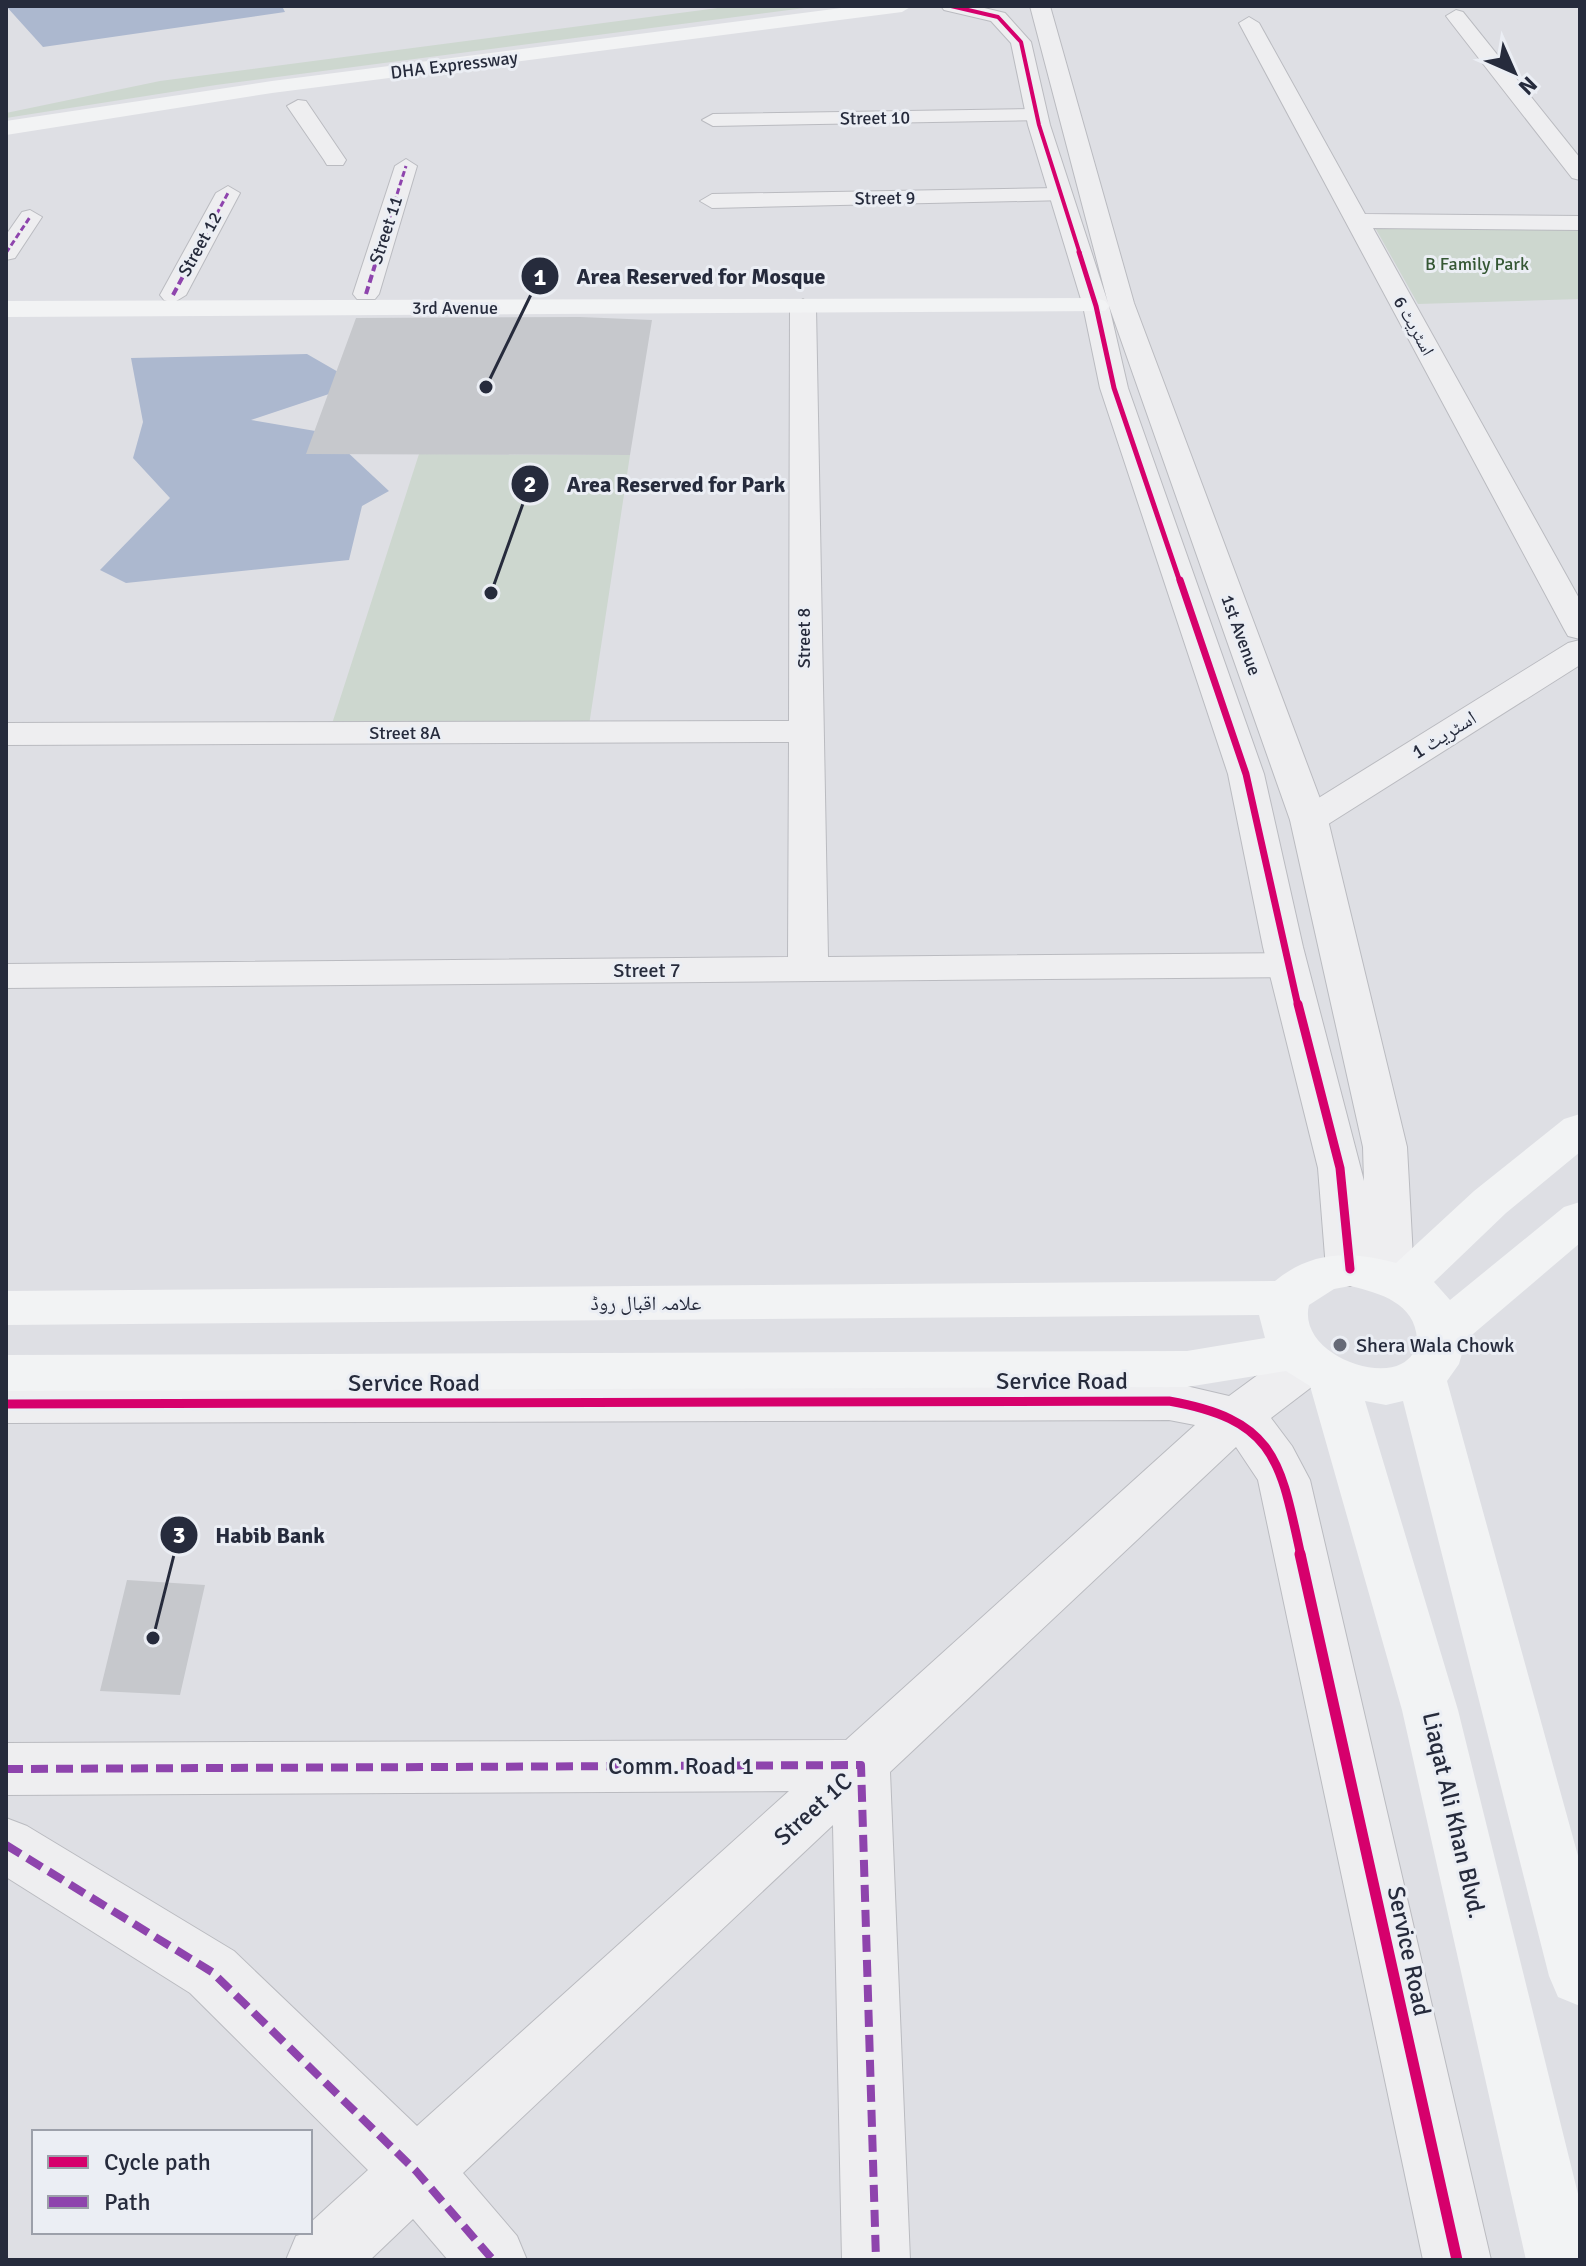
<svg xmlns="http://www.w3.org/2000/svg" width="1586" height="2266" font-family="Signika,'Noto Naskh Arabic',sans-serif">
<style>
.green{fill:#cdd7cf}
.water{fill:#acb8cf}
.building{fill:#c6c8cc}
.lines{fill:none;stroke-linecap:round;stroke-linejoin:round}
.minor-casing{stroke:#babbc0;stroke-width:2}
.tertiary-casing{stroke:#babbc0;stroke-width:2}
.minor{fill:#eeeef0;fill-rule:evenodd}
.tertiary{fill:#eeeef0;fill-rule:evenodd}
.secondary{fill:#f2f3f4;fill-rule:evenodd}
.quiet-far2{stroke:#8e44ad;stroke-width:3;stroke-dasharray:6 3;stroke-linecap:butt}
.quiet-far1{stroke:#8e44ad;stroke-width:4;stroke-dasharray:8 4;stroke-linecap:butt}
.quiet{stroke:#8e44ad;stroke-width:8;stroke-dasharray:17 8;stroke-linecap:butt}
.cycleway-far4-casing{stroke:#ebeef4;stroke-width:6}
.cycleway-far3-casing{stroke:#ebeef4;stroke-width:8}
.cycleway-far2-casing{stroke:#ebeef4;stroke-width:11}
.cycleway-far1-casing{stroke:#ebeef4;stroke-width:14}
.cycleway-casing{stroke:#ebeef4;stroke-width:16}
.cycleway-far4{stroke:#d6006c;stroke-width:4}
.cycleway-far3{stroke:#d6006c;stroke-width:5}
.cycleway-far2{stroke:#d6006c;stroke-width:7}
.cycleway-far1{stroke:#d6006c;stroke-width:9}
.cycleway{stroke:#d6006c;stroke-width:11}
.poi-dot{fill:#666a77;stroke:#ebeef4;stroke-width:3}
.labels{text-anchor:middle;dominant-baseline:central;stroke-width:6;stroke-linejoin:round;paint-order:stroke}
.far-street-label{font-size:18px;fill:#262b3c;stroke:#ebeef4}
.far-park-label{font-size:18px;fill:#355734;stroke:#ebeef4}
.street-label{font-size:20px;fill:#262b3c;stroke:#ebeef4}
.poi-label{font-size:20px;fill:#262b3c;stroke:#ebeef4;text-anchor:start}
.near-street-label{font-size:24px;fill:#262b3c;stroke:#ebeef4}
.leader{fill:none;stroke:#262b3c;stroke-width:3}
.callout-dot{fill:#262b3c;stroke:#ebeef4;stroke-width:3}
.mark-label{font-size:24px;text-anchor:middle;font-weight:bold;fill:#fff}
.callout-label{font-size:22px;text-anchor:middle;font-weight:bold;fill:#262b3c;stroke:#ebeef4;stroke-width:6;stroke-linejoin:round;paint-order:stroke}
</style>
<rect width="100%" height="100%" fill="#dedfe4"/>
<path class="green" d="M733,6h87l-604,79 -210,33v-5l154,-32z
M1373,224l207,2v73l-162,5z
M419,454l211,1 -42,277 -259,1z"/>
<path class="water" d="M6,6h276l3,6 -242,35z
M307,354l52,30 -108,36 76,13 62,58 -27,15 -13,54 -223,23 -26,-13 70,-72 -37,-40 10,-36 -12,-64z"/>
<path class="building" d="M580,317l72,3 -22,135 -324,-1 50,-136z
M127,1580l78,5 -25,110 -80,-4z"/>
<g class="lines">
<defs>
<path id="minor" d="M1456,10l7,2 117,146v22l-8,-2 -123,-158 -3,-4z
M1249,17l10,6 106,191 215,2v14l-207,-2 207,372v39l-12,-3 -4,-7 -325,-606z
M298,100l8,1 40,59 -3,5h-16l-3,-5 -37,-54z
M1036,109l11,6 -3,5 -331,6 -11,-6 11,-6z
M406,159l11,7 -38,128 -4,5h-18l-4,-5 42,-128z
M228,186l12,7 -54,102 -13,8 -9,-3 -4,-5 56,-102z
M1058,188l8,2 4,5 -4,5 -354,8 -12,-7 12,-7z
M30,210l12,7 -27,41 -9,2v-25l16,-23z
M803,299l13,8 12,650 459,-4 14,3 6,9 -6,9 -14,3 -1281,11v-24l782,-7 1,-215 -783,3v-22l783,-2 1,-414z
M1580,640v25l-258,163 -13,3 -13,-3 -6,-8 6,-8 272,-169z
M1309,1345l17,5 8,13 -8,13 -55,42 21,28 18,34 181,780h-68l-165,-780 -22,-33 -346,325 20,488h-68l-9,-435 -370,348 54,63 10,24h-79l-35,-41 -43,41h-84l10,-24 14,-4v-9l58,-53 -178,-177 -184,-116v-59l21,8 207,125 183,175 372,-335 -783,4v-52l840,-3 349,-315 -26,-5 -1163,3v-38l1163,-3 60,14 63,-46z"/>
<path id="tertiary" d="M941,6h35l29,7 26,29 19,83 59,181 19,82 136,386 39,173 61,234 -1,-34 -73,-327 -182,-517 -78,-297h20l84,297 194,517 79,327 7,129 -7,12 -17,5 -17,-5 -5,-9 -18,7 -17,-5 -7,-12 -8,-101 -55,-221 -35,-173 -128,-386 -17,-82 -55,-181 -17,-82 -20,-22 -47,-11z"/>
</defs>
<use href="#minor" class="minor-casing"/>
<use href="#tertiary" class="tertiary-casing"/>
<use href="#minor" class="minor"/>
<use href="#tertiary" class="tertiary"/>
<path class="secondary" d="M857,6h55l-10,6 -630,81 -266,42v-14l266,-40z
M1096,298l9,3 4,5 -4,5 -1099,6v-16z
M1580,1114v38l-74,61 -72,69 16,18 114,-93 16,-5v41l-114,97 -7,24 -12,17 133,482v143l-22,-9 -9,-21 -146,-575 -17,4 -21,-4 93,309 122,492v58h-54l-124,-550 -92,-324 -24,-15 -99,16 -1181,4v-36l1181,-4 78,-13 -6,-23 -1253,10v-34l1269,-10c38,-31 76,-30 121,-18l78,-72 90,-72zM1350,1286c30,7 65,17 67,53 1,10 -6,20 -16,25 -30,16 -103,-14 -92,-59l25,-16z"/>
<path class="quiet-far2" d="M6,253l24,-36
M195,254l33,-61
M378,254l28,-88"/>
<path class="quiet-far1" d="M366,294l13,-42
M173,295l23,-43"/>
<path class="quiet" d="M6,1769l855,-4 15,495
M6,1845l206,127 204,199 77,89"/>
<defs>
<path id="cycleway-far4" d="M951,6l47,11 23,25 18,83 41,129"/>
<path id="cycleway-far3" d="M1079,252l17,54 18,82 66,194"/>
<path id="cycleway-far2" d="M1180,580l66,194 52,232"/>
<path id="cycleway-far1" d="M1298,1004l42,164 10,101
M6,1404l1163,-3c107,19 111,59 132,155"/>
<path id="cycleway" d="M1300,1554l157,706"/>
</defs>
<use href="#cycleway-far4" class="cycleway-far4-casing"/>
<use href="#cycleway-far3" class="cycleway-far3-casing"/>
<use href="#cycleway-far2" class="cycleway-far2-casing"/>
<use href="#cycleway-far1" class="cycleway-far1-casing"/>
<use href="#cycleway" class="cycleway-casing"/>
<use href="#cycleway-far4" class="cycleway-far4"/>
<use href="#cycleway-far3" class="cycleway-far3"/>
<use href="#cycleway-far2" class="cycleway-far2"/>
<use href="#cycleway-far1" class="cycleway-far1"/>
<use href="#cycleway" class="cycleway"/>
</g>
<circle class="poi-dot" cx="1340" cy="1345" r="8"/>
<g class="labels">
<g class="far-street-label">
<text transform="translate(454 65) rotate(-7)">DHA Expressway</text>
<text transform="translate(875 118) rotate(-1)">Street 10</text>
<text transform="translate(885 198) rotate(-1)">Street 9</text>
<text transform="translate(386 230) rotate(-72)">Street 11</text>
<text transform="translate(200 244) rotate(-61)">Street 12</text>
<text x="455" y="308">3rd Avenue</text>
<text transform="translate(1414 326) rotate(61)">اسٹریٹ 6</text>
<text transform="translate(1241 635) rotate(70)">1st Avenue</text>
<text transform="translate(804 638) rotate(-90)">Street 8</text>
<text x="405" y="733">Street 8A</text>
</g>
<g class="far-park-label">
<text x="1477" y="264">B Family Park</text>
</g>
<g class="street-label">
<text transform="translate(1444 735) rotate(-32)">اسٹریٹ 1</text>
<text x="647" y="970">Street 7</text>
<text x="646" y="1303">علامہ اقبال روڈ</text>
</g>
<g class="poi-label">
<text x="1356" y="1345">Shera Wala Chowk</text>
</g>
<g class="near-street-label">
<text x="1062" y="1381">Service Road</text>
<text x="414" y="1383">Service Road</text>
<text x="681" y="1766">Comm. Road 1</text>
<text transform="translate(813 1809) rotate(-42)">Street 1C</text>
<text transform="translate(1454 1815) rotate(77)">Liaqat Ali Khan Blvd.</text>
<text transform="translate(1409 1951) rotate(78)">Service Road</text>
</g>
</g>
<path class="leader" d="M486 387L540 276M491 593L530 484M153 1638L179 1535"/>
<g class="callout-dot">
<circle cx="486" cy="387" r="8"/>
<circle cx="491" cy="593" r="8"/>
<circle cx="153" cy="1638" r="8"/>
<circle cx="540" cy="276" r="20"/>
<circle cx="530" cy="484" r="20"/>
<circle cx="179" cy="1535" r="20"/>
</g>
<g class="mark-label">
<text x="540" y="285">1</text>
<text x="530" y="492">2</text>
<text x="179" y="1543">3</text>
</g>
<g class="callout-label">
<text x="701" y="284">Area Reserved for Mosque</text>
<text x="676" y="492">Area Reserved for Park</text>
<text x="270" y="1543">Habib Bank</text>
</g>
<rect width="1586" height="2266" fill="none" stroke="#262b3c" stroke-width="16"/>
<rect x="32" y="2130" width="280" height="104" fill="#ebeef4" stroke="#9ca0aa" stroke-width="2"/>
<rect x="48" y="2156" width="40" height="12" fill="#d6006c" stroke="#9ca0aa" stroke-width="2"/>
<text x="104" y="2170" font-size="24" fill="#262b3c">Cycle path</text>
<rect x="48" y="2196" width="40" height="12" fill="#8e44ad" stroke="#9ca0aa" stroke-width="2"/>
<text x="104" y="2210" font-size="24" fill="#262b3c">Path</text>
<g transform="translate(1514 72) rotate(135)" stroke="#ebeef4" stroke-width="6" paint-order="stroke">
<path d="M0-6L14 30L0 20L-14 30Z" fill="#262b3c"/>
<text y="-12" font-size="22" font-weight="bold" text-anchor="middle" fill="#262b3c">N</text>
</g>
</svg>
